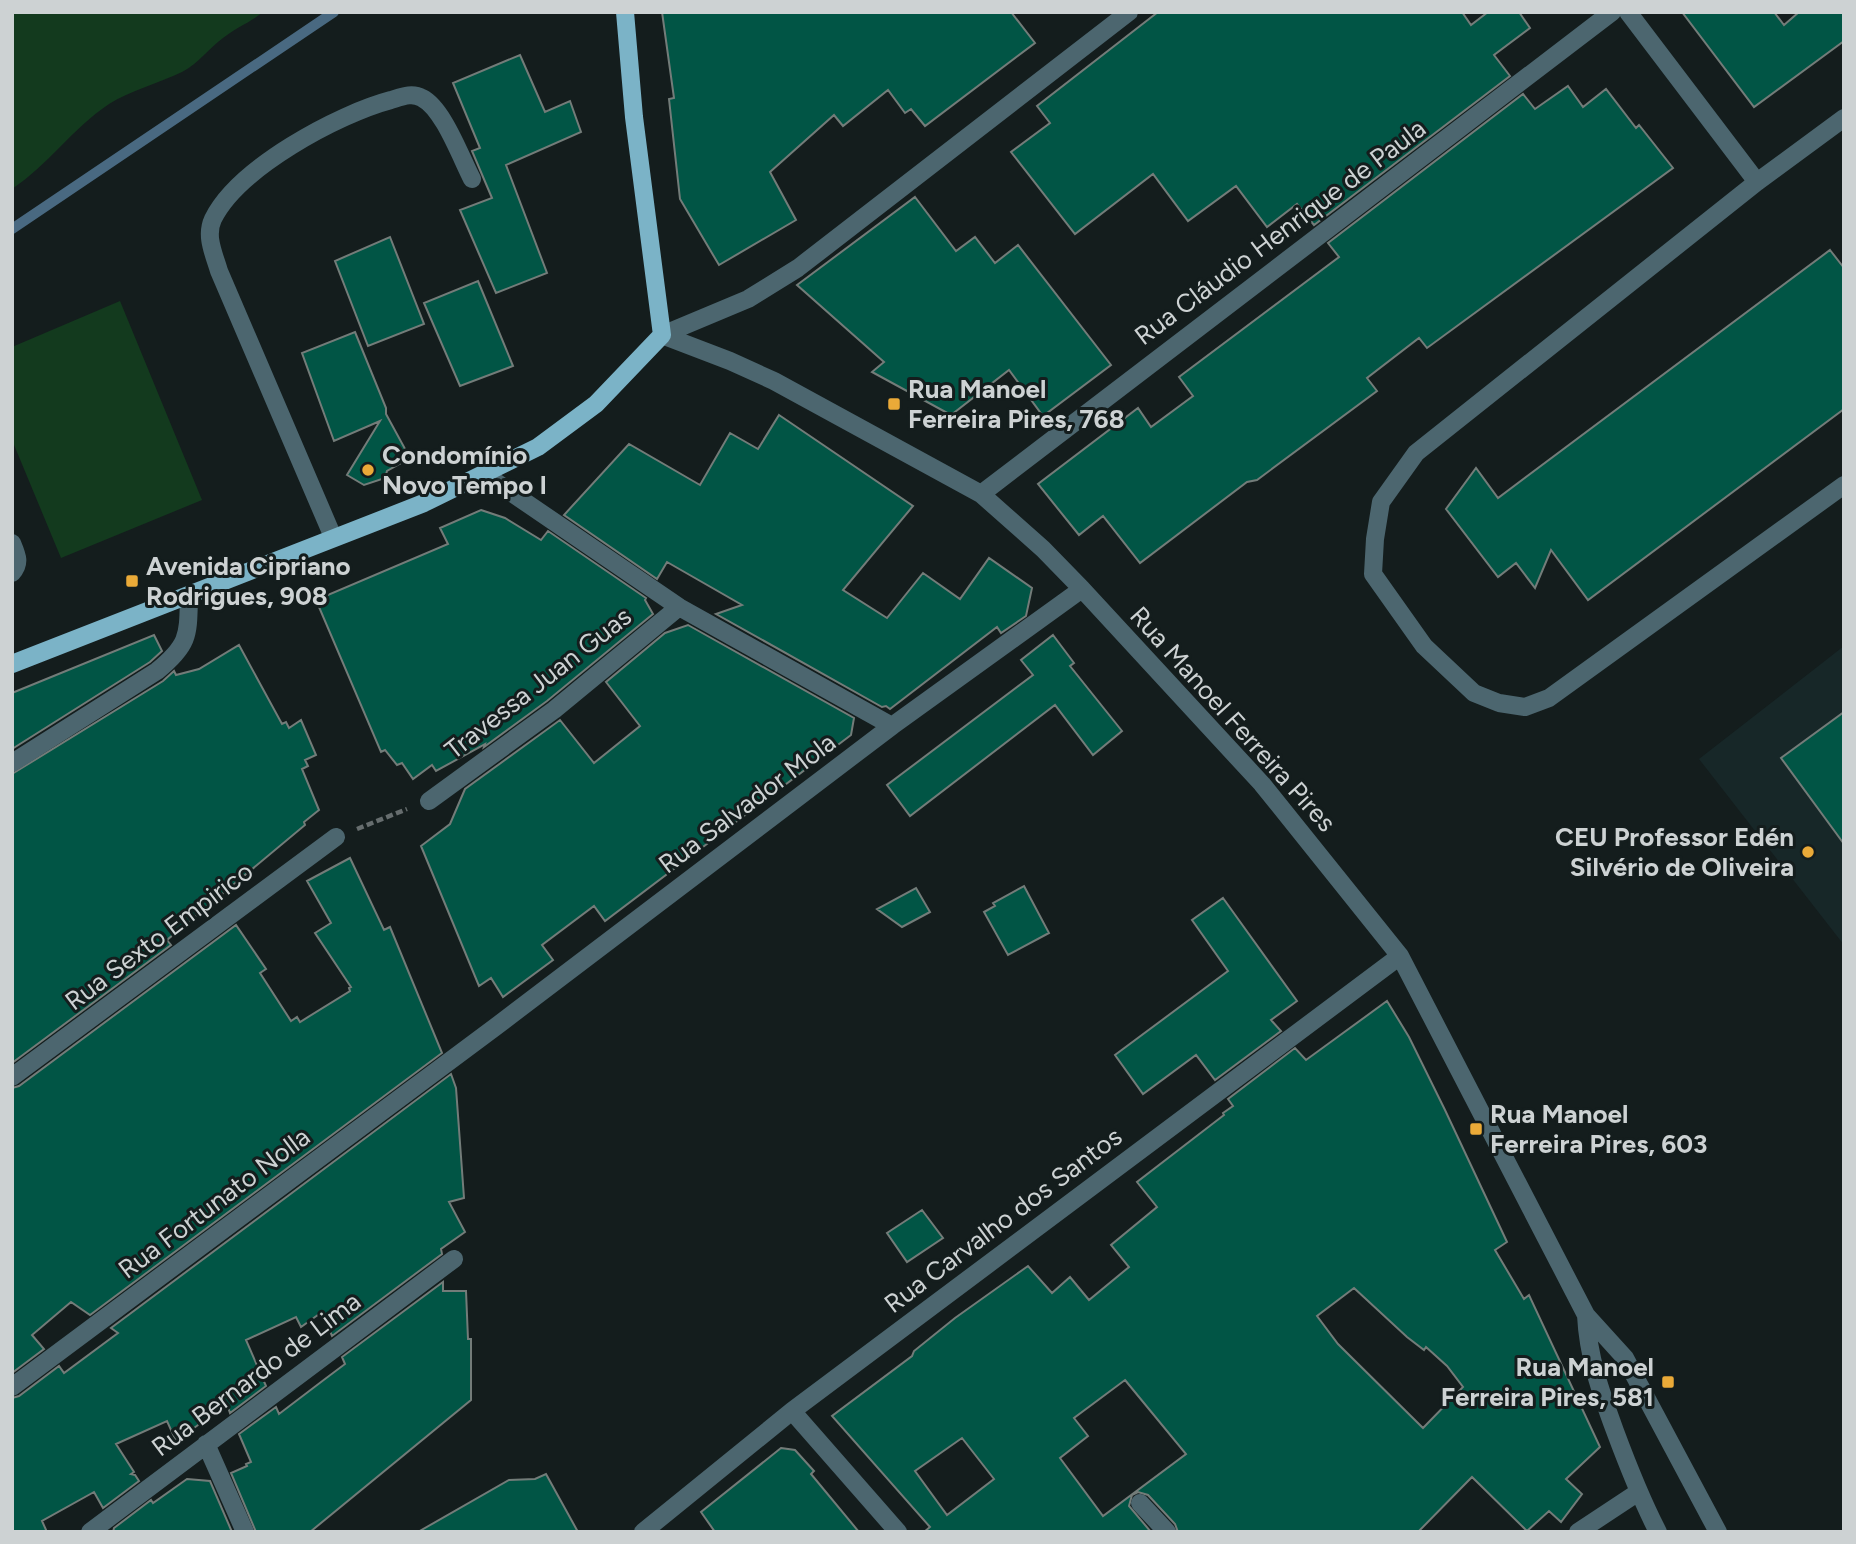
<svg xmlns="http://www.w3.org/2000/svg" width="1856" height="1544" font-family="Figtree,sans-serif">
<style>
.built{fill:#172728}
.green{fill:#133a1e}
.lines{fill:none;stroke-linecap:round;stroke-linejoin:round}
.stream{stroke:#496981;stroke-width:10}
.building{fill:#015545;stroke:#737c79;stroke-width:2;fill-rule:evenodd}
.path{stroke:#666d6e;stroke-width:4.5;stroke-dasharray:7 3.5;stroke-linecap:butt}
.minor{stroke:#4c666f;stroke-width:18}
.major{stroke:#7bb3c7;stroke-width:18}
.poi-dot{fill:#eaaa38;stroke:#141d1d;stroke-width:2.5}
.labels{text-anchor:middle;dominant-baseline:central;stroke-width:6;stroke-linejoin:round;paint-order:stroke}
.street-label{font-size:26px;fill:#cdd2d3;stroke:#141d1d}
.poi-label{font-size:26px;font-weight:bold;fill:#cdd2d3;stroke:#141d1d;text-anchor:start}
</style>
<rect width="100%" height="100%" fill="#141d1d"/>
<path class="built" d="M1844,646v299l-145,-186z"/>
<path class="green" d="M12,12h251c-12,10 -28,16 -40,26 -15,11 -24,25 -41,34 -23,11 -52,19 -73,32 -36,24 -61,61 -97,85z
M120,301l82,199 -141,58 -49,-118v-93z"/>
<g class="lines">
<path class="stream" d="M12,229l322,-217"/>
</g>
<path class="building" d="M662,12h349l24,31 -110,83 -14,-17 -6,4 -17,-23 -45,36 -9,-11 -64,57 26,48 -77,45 -39,-66 -11,-100 5,-1z
M1158,12h304l9,13 17,-13h31l11,16 -36,27 16,21 -196,149 -17,-21 -30,23 -31,-41 -48,35 -35,-47 -78,60 -64,-82 39,-29 -13,-17z
M1682,12h92l10,13 15,-13h45v29l-90,66z
M520,55l25,57 25,-11 11,31 -75,33 41,108 -51,20 -36,-83 32,-12 -20,-47 8,-3 -27,-65z
M1568,86l15,21 23,-18 30,39 3,-3 34,43 -246,180 -8,-10 -52,40 10,13 -120,89 -10,2 -107,81 -37,-47 -24,19 -41,-51 100,-76 13,19 42,-31 -14,-19 160,-120 -11,-14 195,-149 12,15z
M915,197l41,54 19,-14 20,26 23,-18 93,120 -68,51 -34,-46 -58,45 -79,-43 12,-10 -87,-77z
M390,237l34,87 -56,22 -33,-85z
M1830,250l14,18v141l-256,191 -37,-50 -16,38 -19,-25 -18,14 -52,-68 30,-41 22,30z
M478,281l35,85 -53,20 -36,-83z
M355,332l31,76v6l24,44 -23,13 -2,7 -21,7 -17,-10 33,-54 -46,20 -32,-88z
M779,415l134,91 -70,84 44,28 36,-45 37,26 29,-41 43,30 -6,28 -25,17 -4,-6 -107,82 -4,-3 -4,1 -166,-93 26,-9 -75,-43 -10,17 -93,-64 65,-71 71,41 30,-52 28,16z
M481,510l24,8 36,22 7,-9 98,67 -1,2 8,14 -106,87 -63,46 1,-3 -49,27 -4,-6 -19,14 -11,-16 -5,2 -12,-15 -4,2 -65,-152 132,-56 -8,-16z
M688,625l166,93 -3,17 -246,186 -11,-15 -52,39 11,15 -50,37 -12,-19 -12,8 -58,-140 29,-22 15,-35 95,-69 34,43 46,-37 -34,-44 59,-49z
M154,635l8,16 -12,11 -138,87v-56z
M1053,635l21,28 -4,3 52,65 -29,24 -38,-50 -145,111 -23,-31 146,-110 -12,-15z
M239,645l43,79 4,-2 3,6 12,-8 15,35 -11,5 3,6 -6,3 17,41 -15,12 1,3 -138,115 4,5 -159,118v-289l151,-93 11,-10 2,4 23,-6z
M1844,712v132l-63,-86z
M350,858l34,72 6,-3 52,126 -352,262 -19,-13 -39,33 12,14 -32,24v-285l7,-2 217,-161 30,44 -6,4 31,48 6,-4 3,5 50,-31 -1,-3 2,-1 -36,-54 16,-10 -24,-42z
M1024,886l25,47 -41,22 -24,-43 11,-6 -2,-3z
M916,888l14,24 -28,15 -25,-18z
M1223,898l74,103 -26,19 10,11 -66,49 -19,-25 -53,39 -28,-39 113,-84 -36,-51z
M1387,1001l22,36 36,73 62,132 -12,8 29,49 5,-4 71,152 -34,32 16,15 -21,28 -12,-11 -22,20 -55,-54 -54,55h-240l-3,-8 -27,-29 -10,-3 -6,3 -3,11 22,26h-227l6,-5 -98,-111 80,-60 2,-5 41,-33 73,-52 24,27 18,-16 19,23 40,-33 -18,-22 46,-38 -20,-25 87,-67 -1,-2 10,-7 -5,-7 67,-51 11,12zM1354,1288l53,49 17,13 2,-3 21,19 16,21 -40,41 -85,-84 -21,-28zM1125,1380l61,74 -83,62 -43,-58 28,-22 -14,-18zM962,1438l32,41 -47,36 -32,-44z
M451,1074l5,14 8,110 -15,4 16,30 -24,17 1,5 -110,82 -10,-24 -21,15 -5,-10 -50,23 20,46 -36,27 -3,-9 -51,37 -9,-20 -51,23 18,28 -3,2 4,1 4,6 -36,27 -9,-16 -52,29 5,11h-35v-134l7,-2 40,-30 5,7 54,-40 -7,-5z
M922,1210l21,28 -36,24 -20,-29z
M443,1282v9h23l2,48h3v61l-161,132h-54l-25,-59 16,-7 -1,-2 5,-2 -12,-28 37,-27 3,7 46,-35 20,-15 -3,-7z
M781,1448l14,2 19,21 -3,3 48,58h-144l-14,-20z
M546,1474l32,58h-160l91,-52 26,-1z
M187,1479l23,2 22,51h-119l1,-4 37,-28 2,3z"/>
<g class="lines">
<path class="path" d="M357,829l50,-20"/>
<path class="minor" d="M1628,12l129,170
M1844,118l-87,64 -341,271 -35,49 -6,37 -2,35 51,72 50,47 25,10 26,4 24,-9 295,-213
M662,335l68,26 44,20 207,113 62,55 39,40 180,195 138,172 186,359 39,43 93,174
M662,335l86,-36 50,-31 331,-256
M484,474l195,133 213,119
M981,494l631,-482
M333,537l-114,-266c-5,-17 -14,-35 -6,-52 25,-51 125,-105 178,-119 10,-3 21,-8 31,-2 21,10 39,60 50,81
M12,543c5,12 9,20 0,30
M12,763l145,-92c33,-27 31,-36 32,-76
M429,801l125,-91 125,-103
M12,1077l324,-240
M1586,1315c2,42 15,78 29,116 13,35 26,68 43,101
M12,1387l482,-359 398,-302 190,-137
M792,1411l106,121
M206,1444l39,88
M1140,1503l27,29
M90,1532l364,-273
M643,1532l149,-121 608,-455
M1578,1532l59,-39"/>
<path class="major" d="M12,664l412,-161 114,-56 58,-43 66,-69 -28,-218 -9,-105"/>
</g>
<g class="poi-dot">
<rect x="887" y="397" width="14" height="14" rx="3.5"/>
<circle cx="368" cy="470" r="7"/>
<rect x="125" y="574" width="14" height="14" rx="3.5"/>
<circle cx="1808" cy="852" r="7"/>
<rect x="1469" y="1122" width="14" height="14" rx="3.5"/>
<rect x="1661" y="1375" width="14" height="14" rx="3.5"/>
</g>
<g class="labels">
<g class="street-label">
<text transform="translate(1280 232) rotate(-37)">Rua Cláudio Henrique de Paula</text>
<text transform="translate(538 683) rotate(-38)">Travessa Juan Guas</text>
<text transform="translate(1233 719) rotate(48)">Rua Manoel Ferreira Pires</text>
<text transform="translate(747 803) rotate(-37)">Rua Salvador Mola</text>
<text transform="translate(159 936) rotate(-37)">Rua Sexto Empirico</text>
<text transform="translate(214 1203) rotate(-37)">Rua Fortunato Nolla</text>
<text transform="translate(1003 1220) rotate(-37)">Rua Carvalho dos Santos</text>
<text transform="translate(256 1374) rotate(-37)">Rua Bernardo de Lima</text>
</g>
<g class="poi-label">
<text x="908" y="389">Rua Manoel<tspan x="908" dy="30">Ferreira Pires, 768</tspan></text>
<text x="382" y="455">Condomínio<tspan x="382" dy="30">Novo Tempo I</tspan></text>
<text x="146" y="566">Avenida Cipriano<tspan x="146" dy="30">Rodrigues, 908</tspan></text>
<text x="1794" y="837" text-anchor="end">CEU Professor Edén<tspan x="1794" dy="30">Silvério de Oliveira</tspan></text>
<text x="1490" y="1114">Rua Manoel<tspan x="1490" dy="30">Ferreira Pires, 603</tspan></text>
<text x="1654" y="1367" text-anchor="end">Rua Manoel<tspan x="1654" dy="30">Ferreira Pires, 581</tspan></text>
</g>
</g>
<rect width="1856" height="1544" fill="none" stroke="#cdd2d3" stroke-width="28"/>
</svg>
